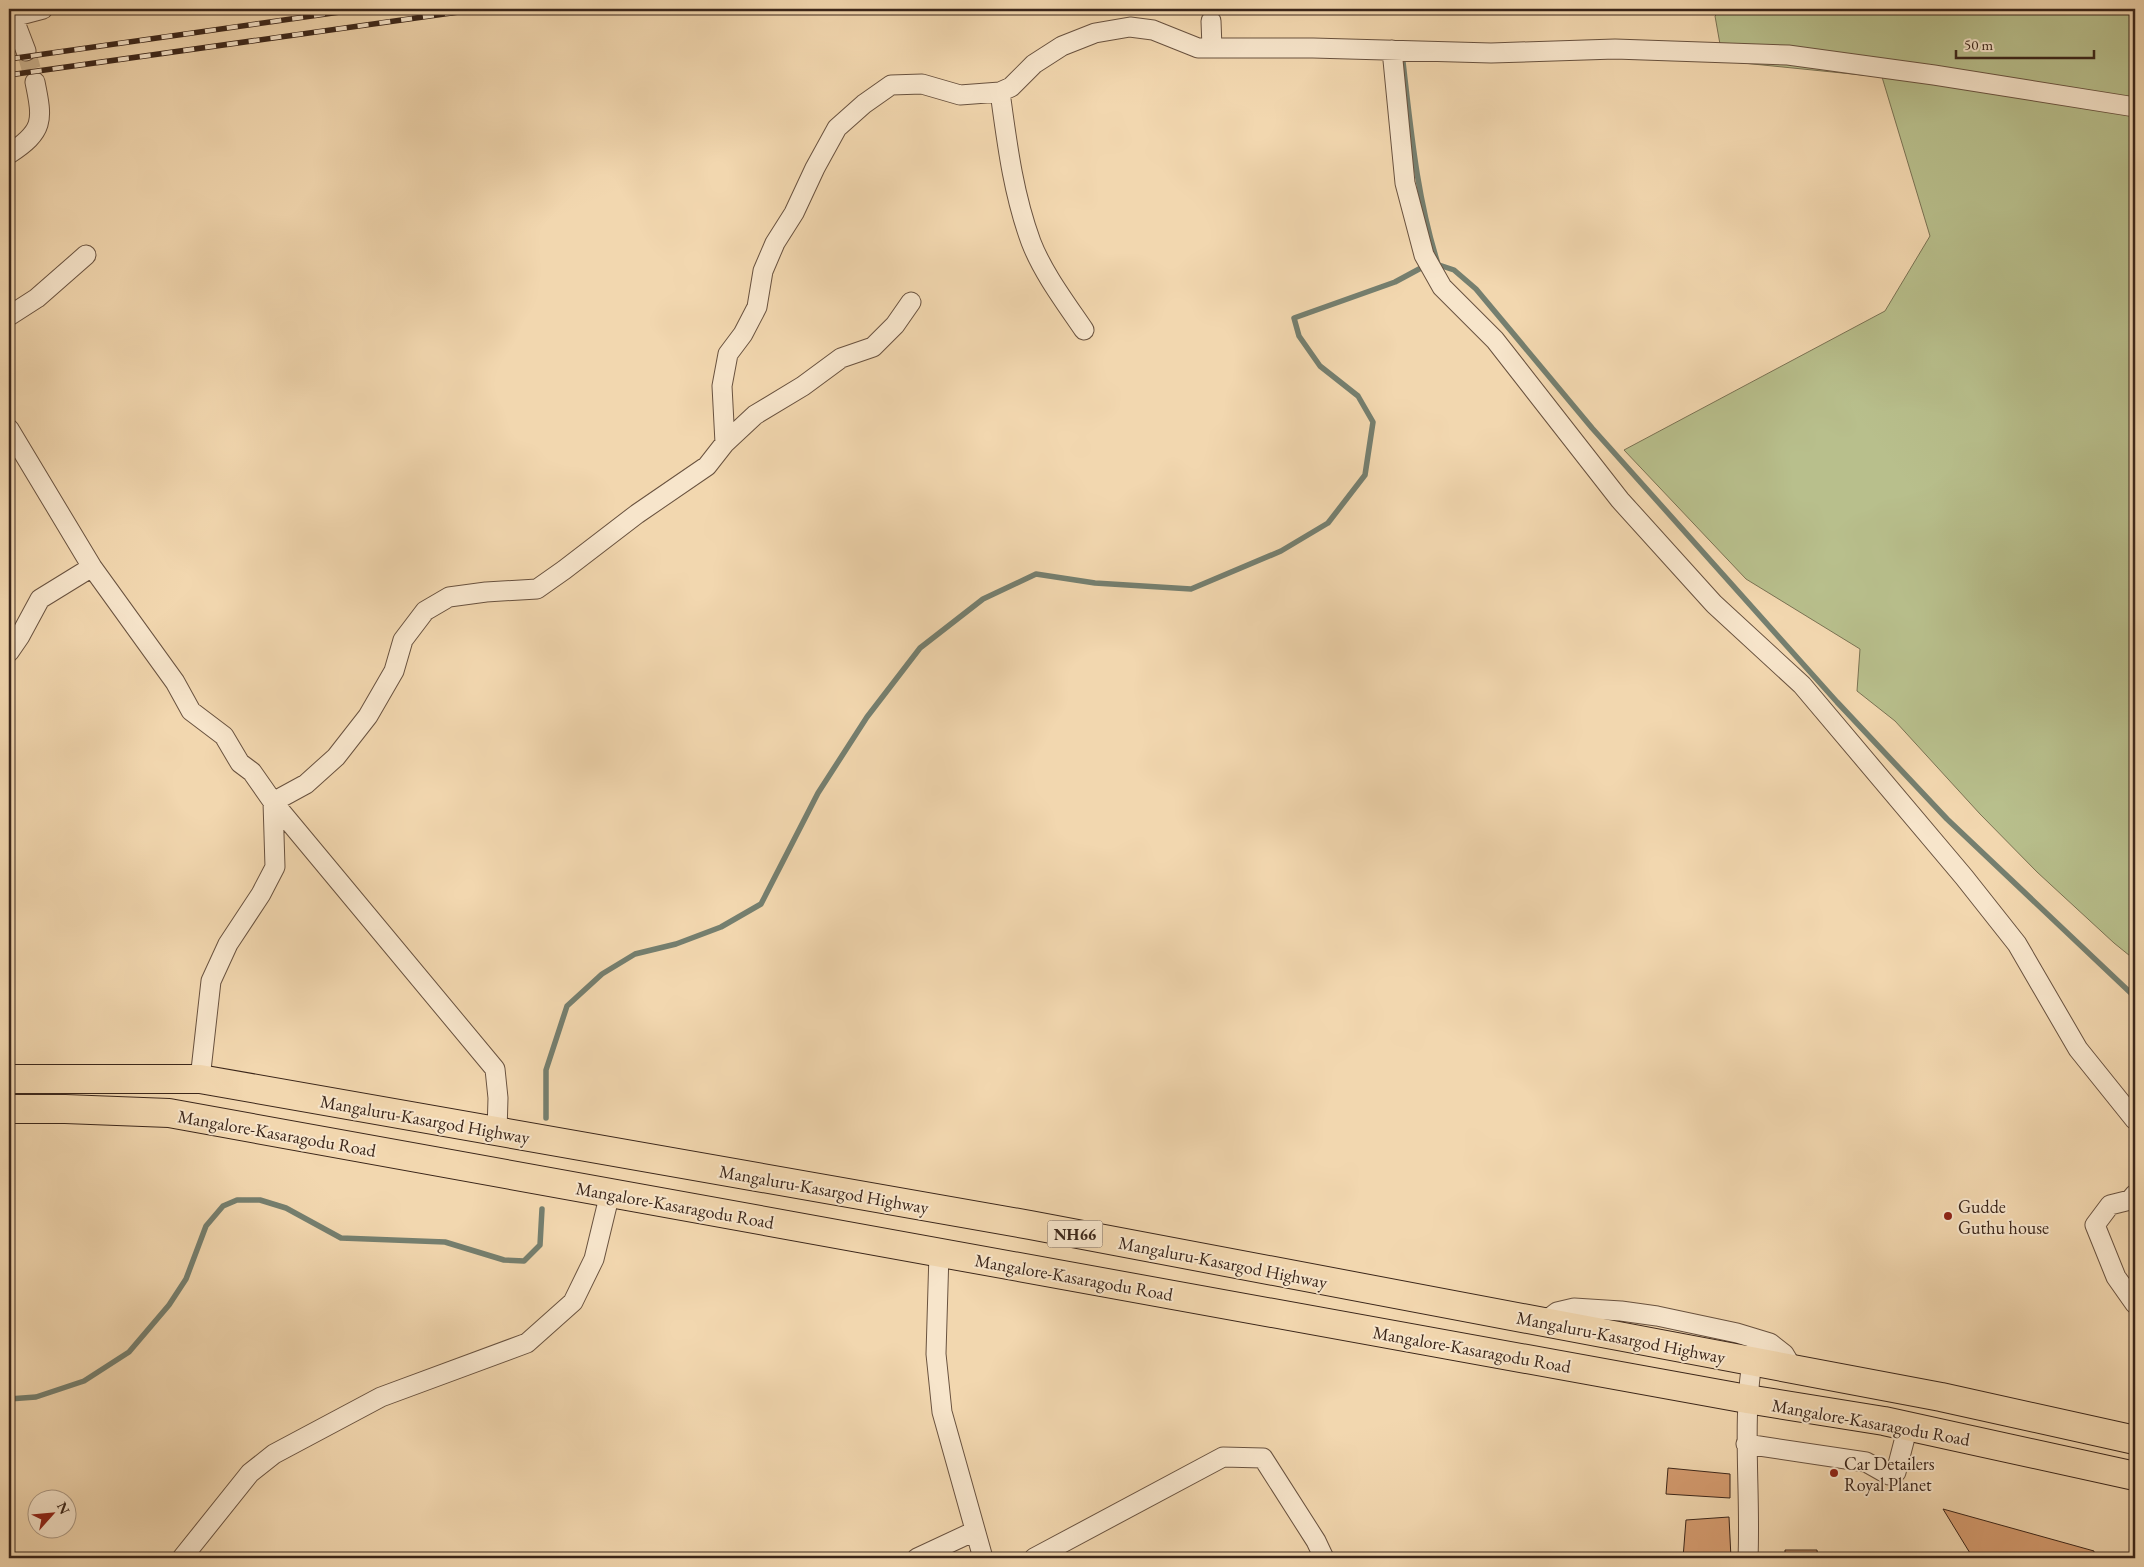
<svg xmlns="http://www.w3.org/2000/svg" width="2144" height="1567" font-family="'EB Garamond',serif">
<style>
.green{fill:#b8bf8c;stroke:#7a7253}
.lines{fill:none;stroke-linecap:round;stroke-linejoin:round}
.stream{stroke:#757f6f;stroke-width:5.5}
.building{fill:#d59c70;stroke:#3b261a}
.minor-tunnel{stroke:#cdb491;stroke-width:19;stroke-dasharray:19 9;stroke-linecap:butt}
.minor-casing{stroke:#69523f;stroke-width:21}
.highway-casing{stroke:#3b261a;stroke-width:30}
.minor{stroke:#f7e5cb;stroke-width:19}
.highway{stroke:#f2d7af;stroke-width:28}
.rail-casing{stroke:#3b261a;stroke-width:5.5}
.rail{stroke:#f7e5cb;stroke-width:4;stroke-dasharray:11;stroke-linecap:butt}
.poi-dot{fill:#8f2418;stroke:#f7e5cb;stroke-width:2}
.labels{text-anchor:middle;dominant-baseline:central;stroke-width:4;stroke-linejoin:round;paint-order:stroke}
.shield{fill:#f7e5cb;stroke:#735f4f;stroke-width:1}
.shield-label{font-size:16px;font-weight:bold;fill:#3b261a}
.street-label{font-size:18px;fill:#3b261a;stroke:#f7e5cb}
.poi-label{font-size:18px;fill:#3b261a;stroke:#f7e5cb;text-anchor:start}
</style>
<rect width="100%" height="100%" fill="#f2d7af"/>
<filter id="stains"><feTurbulence type="fractalNoise" baseFrequency=".004" numOctaves="4"/><feColorMatrix values="0 0 0 0 .2 0 0 0 0 .09 0 0 0 0 .02 0 0 0 .5 -.17"/></filter>
<radialGradient id="worn" r=".72"><stop offset=".6" stop-color="#630" stop-opacity="0"/><stop offset="1" stop-color="#630" stop-opacity=".3"/></radialGradient>
<path class="green" d="M1722,9h383l30,4v947l-21,-17 -77,-71 -57,-58 -85,-93 -38,-30 3,-42 -114,-70 -122,-129 261,-139 45,-75 -48,-159 -159,-16 -8,-45z"/>
<g class="lines">
<path class="stream" d="M1403,62c8,69 14,136 35,202
M546,1118v-48l21,-64 35,-32 33,-20 41,-10 45,-17 40,-23 57,-111 49,-76 53,-69 63,-49 53,-25 59,9 96,6 90,-38 47,-28 37,-48 8,-53 -15,-26 -38,-30 -21,-30 -5,-18 101,-36 26,-14 18,-3 15,5 22,19 116,139 245,274 110,117 188,178
M9,1399l27,-2 48,-16 45,-29 40,-47 17,-26 20,-53 17,-20 14,-6h23l26,8 55,30 104,4 59,18 20,1 16,-16 2,-36"/>
</g>
<path class="building" d="M1668,1468l62,6v24l-64,-4z
M1943,1509l151,42v7h-121z
M1729,1517l2,41h-48l3,-38z
M1785,1550h32l1,8h-33z"/>
<g class="lines">
<path class="minor-tunnel" d="M26,51l9,31"/>
<defs>
<path id="minor" d="M13,17l13,34
M9,18l34,-9
M1211,21l1,27
M1392,50l13,133 19,72 18,32 53,53 125,160 94,104 88,81 162,192 53,67 61,105 57,71
M1000,92c7,51 13,101 31,150 12,31 34,60 53,88
M9,154c35,-23 34,-33 26,-72
M9,316l28,-18 49,-43
M9,429l83,138 83,115 16,29 33,25 16,27 12,9 21,30 2,65 -14,27 -33,50 -17,37 -11,98
M725,443l-3,-57 6,-32 15,-20 14,-27 6,-36 12,-28 19,-30 21,-45 22,-40 27,-24 27,-19 31,-1 38,11 40,-3 11,-5 23,-23 28,-18 33,-13 35,-6 23,3 45,18h115l178,5 124,-4 173,6 146,20 201,32
M9,652l11,-16 20,-37 52,-32
M497,1132l1,-34 -3,-29 -222,-267 33,-18 30,-27 32,-41 26,-45 9,-31 22,-29 24,-14 37,-5 51,-3 27,-19 73,-56 70,-48 18,-23 30,-28 48,-29 38,-28 32,-11 22,-22 16,-23
M2135,1194l-5,6 -20,5 -15,20 21,52 19,27
M939,1253l-3,101 6,58 41,146
M1544,1322l13,-10 17,-4 47,3 36,5 80,17 33,10 14,11 9,15
M1746,1444l120,18 23,13 7,-3 12,-46
M182,1558l68,-85 24,-19 107,-57 146,-54 46,-41 21,-43 16,-66
M917,1558l58,-27
M1034,1558l189,-101 40,1 53,83 8,17
M1748,1558c3,-70 -7,-139 6,-208"/>
<path id="highway" d="M9,1079h191l830,146 911,172 194,43
M9,1109h56l104,4 1578,286 137,22 251,55"/>
</defs>
<use href="#minor" class="minor-casing"/>
<use href="#highway" class="highway-casing"/>
<use href="#minor" class="minor"/>
<use href="#highway" class="highway"/>
<defs>
<path id="rail" d="M9,59l352,-50
M9,75l471,-66"/>
</defs>
<use href="#rail" class="rail-casing"/>
<use href="#rail" class="rail"/>
</g>
<g class="poi-dot">
<circle cx="1948" cy="1216" r="5"/>
<circle cx="1834" cy="1473" r="5"/>
</g>
<g class="labels">
<rect class="shield" x="1047.5" y="1220.5" width="55" height="27" rx="4"/>
<g class="shield-label">
<text x="1075" y="1234">NH66</text>
</g>
<g class="street-label">
<text transform="translate(425 1119) rotate(10)">Mangaluru-Kasargod Highway</text>
<text transform="translate(277 1133) rotate(10)">Mangalore-Kasaragodu Road</text>
<text transform="translate(824 1189) rotate(10)">Mangaluru-Kasargod Highway</text>
<text transform="translate(675 1205) rotate(10)">Mangalore-Kasaragodu Road</text>
<text transform="translate(1223 1262) rotate(11)">Mangaluru-Kasargod Highway</text>
<text transform="translate(1074 1277) rotate(10)">Mangalore-Kasaragodu Road</text>
<text transform="translate(1621 1337) rotate(11)">Mangaluru-Kasargod Highway</text>
<text transform="translate(1472 1349) rotate(10)">Mangalore-Kasaragodu Road</text>
<text transform="translate(1871 1422) rotate(10)">Mangalore-Kasaragodu Road</text>
</g>
<g class="poi-label">
<text x="1958" y="1206">Gudde<tspan x="1958" dy="21">Guthu house</tspan></text>
<text x="1844" y="1463">Car Detailers<tspan x="1844" dy="21">Royal Planet</tspan></text>
</g>
</g>
<rect width="2144" height="1567" fill="none" stroke="#f2d7af" stroke-width="30"/>
<rect x="10" y="10" width="2124" height="1547" fill="none" stroke="#3b261a" stroke-width="2.5"/>
<rect x="15" y="15" width="2114" height="1537" fill="none" stroke="#3b261a"/>
<g transform="translate(52 1514) rotate(63)"><circle r="24" fill="#f7e5cb" stroke="#ac9984"/>
<path d="M0-4L9 19L0 12L-9 19Z" fill="#8f2418"/>
<text y="-8" font-size="14" font-weight="bold" text-anchor="middle" fill="#3b261a">N</text>
</g>
<path d="M1956 50v8h138v-8" fill="none" stroke="#3b261a" stroke-width="2.5"/>
<text x="1964" y="50" font-size="15" fill="#3b261a" stroke="#f7e5cb" stroke-width="4" paint-order="stroke">50 m</text>
<rect width="100%" height="100%" filter="url(#stains)"/>
<rect width="100%" height="100%" fill="url(#worn)"/>
</svg>
